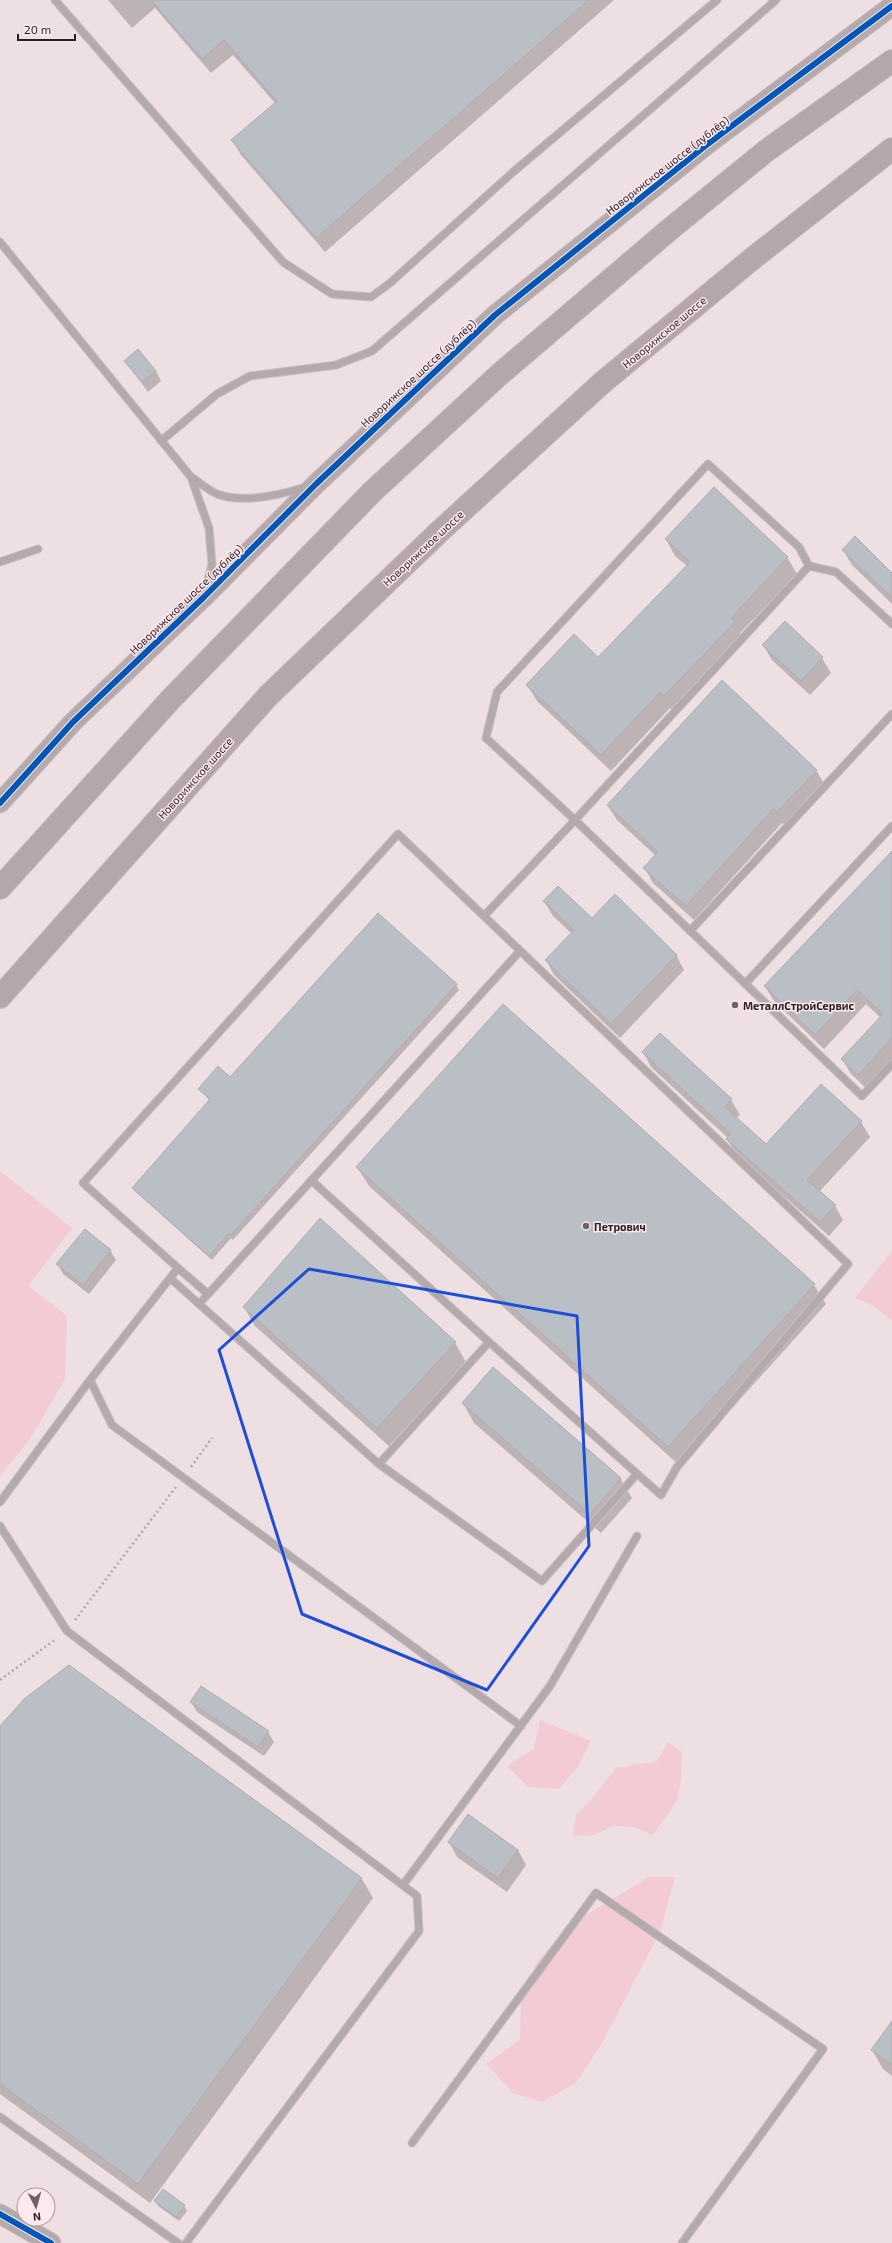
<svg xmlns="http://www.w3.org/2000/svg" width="892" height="2243" font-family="'Exo 2',sans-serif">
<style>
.green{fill:#f2cbd5}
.shadow{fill:#0003}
.building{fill:#b9bfc5;stroke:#afadb0}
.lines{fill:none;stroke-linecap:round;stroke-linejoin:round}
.service-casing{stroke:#c9bdc0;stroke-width:9}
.tertiary-casing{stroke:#c9bdc0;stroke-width:21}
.motorway-casing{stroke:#c9bdc0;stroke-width:24}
.path{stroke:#b2a8ab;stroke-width:2.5;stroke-dasharray:2 3;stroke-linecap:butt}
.service{stroke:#b4aaac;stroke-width:7}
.tertiary{stroke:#b4aaac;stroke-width:19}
.motorway{stroke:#b4a6aa;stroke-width:22}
.cycleway-casing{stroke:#fde8ed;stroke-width:8}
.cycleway{stroke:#0057b8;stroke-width:6}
.marked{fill:none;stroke:#1d4ed8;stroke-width:3;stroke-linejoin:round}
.poi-dot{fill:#6e6265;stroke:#fde8ed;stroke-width:1.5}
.labels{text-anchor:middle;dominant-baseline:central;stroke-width:3;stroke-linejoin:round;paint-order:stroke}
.street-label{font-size:11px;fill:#291f22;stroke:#fde8ed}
.poi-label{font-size:11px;font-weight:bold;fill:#291f22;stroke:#fde8ed;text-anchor:start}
</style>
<rect width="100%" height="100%" fill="#eddfe2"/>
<path class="green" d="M0,1171l72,57 -44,58 39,30 -2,63 -35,60 -30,37z
M892,1251v70l-18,-15 -19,-8z
M540,1720l51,21 -13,26 -19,22 -31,-2 -21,-21 27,-17z
M668,1742l14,10 -1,29 -4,20 -24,34 -19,-8 -21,-1 -18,9 -22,1 3,-21 14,-14 26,-33 41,-7z
M649,1877h26l-15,55 -58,111 -25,39 -35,20 -29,-9 -27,-29 34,-24 1,-40 16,-38 31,-36z"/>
<path class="shadow" d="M108,0h506l-289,252 -84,-97 -9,-15 43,-37 -42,-48 -22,18 -56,-65 -23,20z
M125,361l31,10 5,10 -13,11z
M666,539l121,18 10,17 -57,59 4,6 -70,73 -4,-4 -59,63 -74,-70 -10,-16 71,-27 89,-92 -12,-10z
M843,550l49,24v30l-40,-39z
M785,623l37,35 9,15 -21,22 -38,-35 -9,-15z
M816,770l9,15 -39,41 -4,-3 -88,97 -41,-37 -8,-15 11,-12 -39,-36 -9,-14z
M892,852v210l-25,27 -16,-15 -9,-15 39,-41 -15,-14 -42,45 -50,-48 -9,-15z
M544,901l132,54 8,15 -64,68 -66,-63 -8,-15 25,-27 -18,-17z
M378,914l78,71 3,5 -226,250 -2,-2 -19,22 -76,-68 -2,-4 76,-87 -11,-12 31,-11z
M503,1005l311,280 12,19 -146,162 -311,-280 -12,-19z
M643,1052l88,48 9,15 -4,3 30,27 55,-59 40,36 9,15 -51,55 16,14 8,14 -14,16 -93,-82 -9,-15 1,-1 -77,-71z
M110,1250l6,10 -27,34 -26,-20 -5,-10z
M244,1307l211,36 11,19 -77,84 -134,-120z
M463,1403l157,75 12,20 -31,35 -127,-110z
M69,1666l293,213 11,19 -223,305 -150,-109v-366z
M191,1702l77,30 6,10 -10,14 -67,-44z
M449,1842l69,8 8,15 -19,27 -50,-35z
M892,2022v54l-9,-7 -11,-19z
M156,2201l28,5 3,5 -8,10 -21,-15z"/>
<path class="building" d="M151,0h438l-273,238 -85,-98 46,-39 -53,-61 -22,19z
M138,349l18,22 -14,11 -18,-21z
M714,487l74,70 -57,61 4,4 -71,74 -4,-4 -59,63 -75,-70 48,-51 24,23 92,-95 -25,-23z
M855,536l37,37v25l-50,-48z
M785,621l38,36 -22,24 -39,-36z
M722,680l95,90 -40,42 -4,-3 -87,97 -43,-38 15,-16 -51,-47z
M892,851v187l-34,37 -17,-16 42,-45 -26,-24 -42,45 -51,-49z
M558,886l34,32 23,-24 62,61 -66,69 -66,-64 29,-30 -31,-29z
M378,913l79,71 -227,252 -2,-2 -19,22 -77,-68 78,-89 -12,-10 20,-23 12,11z
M503,1004l312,280 -147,163 -312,-280z
M660,1033l72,66 -7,8 41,37 55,-60 41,37 -55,59 29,25 -16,17 -94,-83 5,-5 -89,-82z
M320,1218l136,124 -79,86 -134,-121z
M85,1229l26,21 -28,35 -27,-21z
M493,1367l128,111 -31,36 -128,-111z
M69,1665l293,213 -224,306 -138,-100v-358l24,-27z
M201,1686l68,45 -11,16 -68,-45z
M468,1814l50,36 -20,28 -50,-36z
M892,2021v44l-21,-15z
M163,2189l22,16 -9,12 -22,-16z"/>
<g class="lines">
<defs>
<path id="service" d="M55,0l228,262 49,32 39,3 19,-14 123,-111 204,-172
M0,242l191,235c8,5 17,13 26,17 26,10 63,1 89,-7
M161,441l56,-47 33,-18 86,-11 36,-14 404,-351
M191,477l18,51 3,36 -6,24
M0,562l38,-13
M809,566l-10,-19 -91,-83 -211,228 -11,46 89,82 234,-254 27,6 56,52
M484,916l91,-96 287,276 30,-32
M690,931l202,-217
M745,984l147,-158
M311,1180l178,162 -110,122 -180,-160 321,-353
M178,1268l30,26
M170,1278l29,26
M90,1380l22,45 409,301
M379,1464l163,117 95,-107
M0,1502l90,-122 88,-112 -95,-85 315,-349 450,430 -171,203 -16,28 -172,-153
M0,1526l67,105 350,265 2,35 -233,312
M403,1885l147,-199 87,-150
M0,2117l178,126
M412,2143l184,-250 227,156 -141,194"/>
<path id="tertiary" d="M0,803l73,-81 131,-125 112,-113 179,-169 214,-172 183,-137
M0,2214l51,29"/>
<path id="motorway" d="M0,888l170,-188 202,-208 128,-118 169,-144 97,-79 126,-90
M0,997l268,-301 172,-165 163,-149 149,-123 140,-110"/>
</defs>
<use href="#service" class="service-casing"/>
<use href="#tertiary" class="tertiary-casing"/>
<use href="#motorway" class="motorway-casing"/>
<path class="path" d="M191,1467l21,-29
M75,1620l101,-133
M0,1680l56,-41"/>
<use href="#service" class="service"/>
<use href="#tertiary" class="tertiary"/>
<use href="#motorway" class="motorway"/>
<defs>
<path id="cycleway" d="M0,803l73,-81 131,-125 112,-113 179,-169 214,-172 183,-137
M0,2214l51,29"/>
</defs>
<use href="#cycleway" class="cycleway-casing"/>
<use href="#cycleway" class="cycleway"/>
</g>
<path class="marked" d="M309,1269l268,47 12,230 -102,144 -185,-76 -83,-264z"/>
<g class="poi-dot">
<circle cx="735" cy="1005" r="4"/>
<circle cx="586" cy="1226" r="4"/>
</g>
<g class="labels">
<g class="street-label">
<text transform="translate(667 165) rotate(-38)">Новорижское шоссе (дублёр)</text>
<text transform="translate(664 332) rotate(-40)">Новорижское шоссе</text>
<text transform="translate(418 373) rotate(-43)">Новорижское шоссе (дублёр)</text>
<text transform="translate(423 548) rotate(-43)">Новорижское шоссе</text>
<text transform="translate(186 599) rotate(-44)">Новорижское шоссе (дублёр)</text>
<text transform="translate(195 778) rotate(-48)">Новорижское шоссе</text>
</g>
<g class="poi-label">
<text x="743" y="1005">МеталлСтройСервис</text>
<text x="594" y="1226">Петрович</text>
</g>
</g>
<g transform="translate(36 2207) rotate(174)"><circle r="19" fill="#fde8ed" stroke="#a8989c"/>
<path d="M0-3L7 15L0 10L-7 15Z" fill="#6e6265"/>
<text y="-6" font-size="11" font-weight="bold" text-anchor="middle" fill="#291f22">N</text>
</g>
<path d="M18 34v6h57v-6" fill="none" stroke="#291f22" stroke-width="2"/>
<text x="24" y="34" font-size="12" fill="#291f22" stroke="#fde8ed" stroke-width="3" paint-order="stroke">20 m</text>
</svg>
